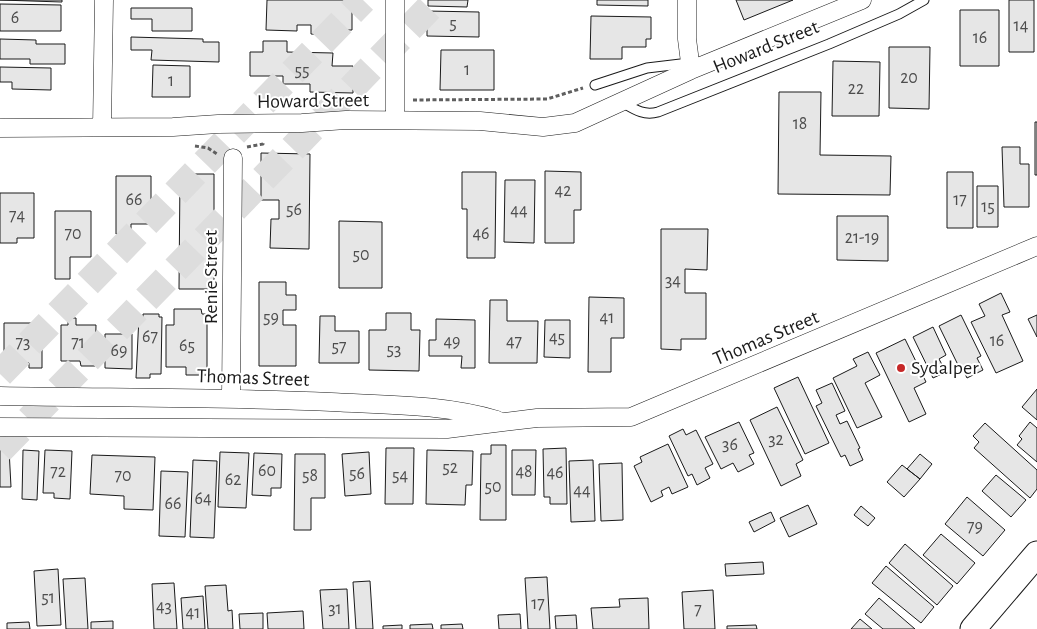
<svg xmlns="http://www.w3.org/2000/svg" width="1037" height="629" font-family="'Alegreya Sans',sans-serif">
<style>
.building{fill:#e6e6e6;stroke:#1a1a1a}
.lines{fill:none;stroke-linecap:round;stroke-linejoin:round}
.highway-tunnel{stroke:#ddd;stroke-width:28;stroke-dasharray:28 14;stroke-linecap:butt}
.lane-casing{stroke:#1a1a1a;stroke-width:11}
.street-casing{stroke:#1a1a1a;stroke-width:19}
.secondary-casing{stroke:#1a1a1a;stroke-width:27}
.path{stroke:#5f5f5f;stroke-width:3;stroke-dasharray:4 2.5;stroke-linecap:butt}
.lane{stroke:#fff;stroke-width:9}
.street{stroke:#fff;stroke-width:18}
.secondary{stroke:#fff;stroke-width:25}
.poi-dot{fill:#c62828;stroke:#fff;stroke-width:2}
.labels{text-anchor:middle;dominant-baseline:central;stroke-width:4;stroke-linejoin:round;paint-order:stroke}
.number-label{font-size:18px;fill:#4d4d4d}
.street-label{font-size:20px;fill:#1a1a1a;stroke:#fff}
.poi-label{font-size:20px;fill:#1a1a1a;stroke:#fff;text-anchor:start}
</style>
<rect width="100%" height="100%" fill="#fff"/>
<path class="building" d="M0,0h62v2z
M267,0h85v30h-19l-1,5 -21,-1v-9h-14v6l-31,-1z
M428,0h40l-1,7 -39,-1z
M597,0h51v6l-51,-1z
M736,0h57l-49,20z
M1009,0h25v52h-25z
M0,4l61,1v26h-61z
M131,8h61v23h-40v-12h-21z
M960,10h39v56h-39z
M427,11l52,1v25l-52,-1z
M591,16l60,1v22h-5v8h-24v12h-32z
M131,37l72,2v3h16v20l-68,-2 1,-10h-21z
M0,39l36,1v4h29v20h-35v-5h-30z
M263,41h24v11l46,1 -1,13h21v27l-43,-1v-8h-27v-8h-33v-24h13z
M889,47h41l-1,62 -40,-1z
M441,50h53v40h-54z
M833,61l47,1 -1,54h-47z
M153,65l37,1v31h-38z
M0,67l51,1v22l-39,-1v-7h-12z
M779,92h42l-1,63 71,1 -1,39 -112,-1z
M1035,122h2v53h-2z
M1002,147h18v17h9v43h-25z
M261,153l49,1 -1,95 -39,-1 1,-29h8v-19h-18z
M545,171l36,1v38h-7v33h-29z
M462,172h34l-1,86h-28v-49h-5z
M947,172h26v56h-26z
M180,174h34v115h-35z
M116,176h35v48h-20v10h-15z
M505,180h30l-1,63 -30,-1z
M977,186h21v41h-21z
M0,193h34v45h-17v5h-17z
M55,211h36v46h-21v22h-15z
M837,216h51v45l-51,-1z
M339,221l43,1v66h-43z
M661,229h47l-1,41 -22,-1v24h21v46h-25v11l-20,-1z
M259,282h27v13h10v15h-13v15h13v41h-37z
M1001,293l9,19 -8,3 21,46 -27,12 -25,-51 14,-6 -6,-12z
M589,297l35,1v40h-13v34h-23z
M490,300h17v21h31l-1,42h-48z
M174,309h27l1,5h5v61h-21v-8h-20v-42h8z
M386,313h25v17h9l-1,41 -50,-1v-40h17z
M143,314h16v3h3l-1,57h-11v4h-14l3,-62 4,1z
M961,315l20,41 -4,2 6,12 -16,8 -6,-12 -2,1 -20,-41z
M1037,315v22l-9,-18z
M320,316h15v15h24v32h-40z
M68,318h8v7h20l-1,41h-14l-1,-5h-19v-36h7z
M436,319l39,1v48h-14l1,-12h-33v-16h7z
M545,320h25v38l-26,-1z
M4,323h38v45h-13v-5h-25z
M933,327l13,28 -7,4 7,13 -13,6 -20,-41z
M105,334h27v35l-27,-1z
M905,339l21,43 -12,6 12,26 -17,8 -33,-69z
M868,352l12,23 -15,8 17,34 -25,11 -24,-50 24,-12 -4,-7z
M798,377l31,66 -24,11 -31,-66z
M832,383l13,28 -9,4 4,9 7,-3 13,27 -2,1 5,11 -13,6 -5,-11 -4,2 -25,-51 6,-3 -6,-13z
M1037,389v31l-15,-13z
M777,407l26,53 -7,4 5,12 -20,10 -31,-66z
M739,422l15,31 -5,2 5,9 -16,8 -5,-9 -12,6 -16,-32z
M1030,422l7,6v34l-20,-17 5,-6 -3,-3z
M985,423l52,47v19l-7,9 -56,-50 5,-6 -6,-6z
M683,429l3,6 10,-5 17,34 -8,4 5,10 -13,7 -5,-11 -4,2 -19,-40z
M668,444l20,43 -16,7 -3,-7 -8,4 2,5 -12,6 -17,-36 8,-4 -2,-5z
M491,445h15v75h-26l1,-66h10z
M386,448h28l-1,56h-28z
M566,448l1,56h-17v-7h-6l-1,-48z
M0,449h9l2,38h-11z
M23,450l16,1 -2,49 -15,-1z
M45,450l27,1 -2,48 -16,-1v-5h-11z
M427,450l46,1 -1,34h-6l-1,20 -39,-1z
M512,450h24l-1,45h-23z
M220,452l29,1 -3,55 -28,-1z
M369,452l2,42 -26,2 -3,-42z
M254,453l28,1 -1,34h-10v8l-19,-1z
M295,454h30v44h-14v32h-17z
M920,454l12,10 -12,15 -13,-10z
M92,455l63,2 -2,53 -29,-1v-13l-34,-2z
M193,460l24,1 -3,77 -24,-1z
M593,460l2,61 -24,1 -2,-61z
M622,463l1,57 -22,1 -2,-57z
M902,465l18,14 -16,18 -17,-15z
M161,471l27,1 -3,65 -26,-1z
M996,475l30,25 -15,17 -29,-26z
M967,497l38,33 -22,26 -38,-32z
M808,505l9,19 -28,13 -9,-19z
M861,506l14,12 -7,8 -14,-11z
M771,512l4,9 -21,11 -5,-10z
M941,534l34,29 -18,21 -34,-29z
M905,544l48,42 -16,19 -48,-42z
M763,562l1,12 -38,2 -1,-12z
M886,566l48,41 -13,16 -49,-40z
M58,569l3,56 -24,1 -3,-55z
M547,577l3,52h-22l-3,-51z
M85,578l3,51h-22l-3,-50z
M370,581l3,48h-17l-3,-47z
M174,583l3,46h-23l-2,-45z
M226,585l2,26 4,-1 1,19h-25l-3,-43z
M347,589l2,40h-26l-3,-39z
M713,590l2,39h-31l-2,-37z
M203,596l2,33h-22l-2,-31z
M648,598l1,31h-56l-2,-21 29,-1 -1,-8z
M879,598l36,31h-32l-18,-15z
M303,611l1,18h-36l-1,-16z
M263,613v16h-23l-1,-15z
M520,614l1,15h-22l-1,-14z
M576,615l1,14h-21l-1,-13z
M860,619l12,10h-21z
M113,621v8h-22v-7z
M29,622l1,7h-23v-6z
M432,624l1,5h-23v-4z
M462,624l1,5h-22v-4z
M402,625v4h-19v-3z
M756,625l1,4h-30v-3z"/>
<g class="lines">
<path class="highway-tunnel" d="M0,374l363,-374
M0,450l437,-450"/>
<defs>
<path id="lane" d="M595,85l52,-17 42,-5
M622,102c12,7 21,14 36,10l171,-68 70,-30 25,-14"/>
<path id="street" d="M395,0v120
M687,0v39l4,31
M102,127l2,-127
M0,128l173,-1 45,-3 84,-1 44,-3 134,1 63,6 32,-4 116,-53 171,-70
M0,396c110,2 221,1 331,6 56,3 112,2 166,18
M231,398l2,-240
M0,427l447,2 90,-11 94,-1 406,-171"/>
<path id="secondary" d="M973,629l64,-75"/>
</defs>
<use href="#lane" class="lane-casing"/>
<use href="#street" class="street-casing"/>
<use href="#secondary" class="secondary-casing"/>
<path class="path" d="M413,100l134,-1 36,-11
M195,146l13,2 9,6
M247,147l16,-3v-3"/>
<use href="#lane" class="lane"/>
<use href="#street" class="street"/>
<use href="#secondary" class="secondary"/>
</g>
<circle class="poi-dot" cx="901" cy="368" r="5"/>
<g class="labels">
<g class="number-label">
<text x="15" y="18">6</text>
<text x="453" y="24">5</text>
<text x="1021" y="26">14</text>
<text x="980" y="38">16</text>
<text x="467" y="70">1</text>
<text x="302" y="71">55</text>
<text x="909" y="78">20</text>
<text x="171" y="81">1</text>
<text x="856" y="89">22</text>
<text x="800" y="124">18</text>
<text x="563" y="191">42</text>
<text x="134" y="200">66</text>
<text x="960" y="200">17</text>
<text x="988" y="207">15</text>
<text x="294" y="210">56</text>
<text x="519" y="211">44</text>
<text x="17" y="216">74</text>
<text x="73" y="234">70</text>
<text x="481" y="234">46</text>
<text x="862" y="238">21-19</text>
<text x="361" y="255">50</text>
<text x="673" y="281">34</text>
<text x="271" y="318">59</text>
<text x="607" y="318">41</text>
<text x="150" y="337">67</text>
<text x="557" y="338">45</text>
<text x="997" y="341">16</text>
<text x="452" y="342">49</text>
<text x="514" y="342">47</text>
<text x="23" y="343">73</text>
<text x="78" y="343">71</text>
<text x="187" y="346">65</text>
<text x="339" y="347">57</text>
<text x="394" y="350">53</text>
<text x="119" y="351">69</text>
<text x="776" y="440">32</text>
<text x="730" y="445">36</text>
<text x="450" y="468">52</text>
<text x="267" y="471">60</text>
<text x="58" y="472">72</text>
<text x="524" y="472">48</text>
<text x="555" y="473">46</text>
<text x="357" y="474">56</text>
<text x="123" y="476">70</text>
<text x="310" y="476">58</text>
<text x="400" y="476">54</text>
<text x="233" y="480">62</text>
<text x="493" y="487">50</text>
<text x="582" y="491">44</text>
<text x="203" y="499">64</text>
<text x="173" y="504">66</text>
<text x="975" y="527">79</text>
<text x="48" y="598">51</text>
<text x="538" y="604">17</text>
<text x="164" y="607">43</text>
<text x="335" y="609">31</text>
<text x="698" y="610">7</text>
<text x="193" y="613">41</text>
</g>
<g class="street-label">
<text transform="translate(766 47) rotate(-22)">Howard Street</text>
<text transform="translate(313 101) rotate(-1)">Howard Street</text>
<text transform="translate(211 277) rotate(-90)">Renie Street</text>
<text transform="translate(766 338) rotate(-23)">Thomas Street</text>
<text transform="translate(253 378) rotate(2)">Thomas Street</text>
</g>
<g class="poi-label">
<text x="911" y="368">Sydalper</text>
</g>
</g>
</svg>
